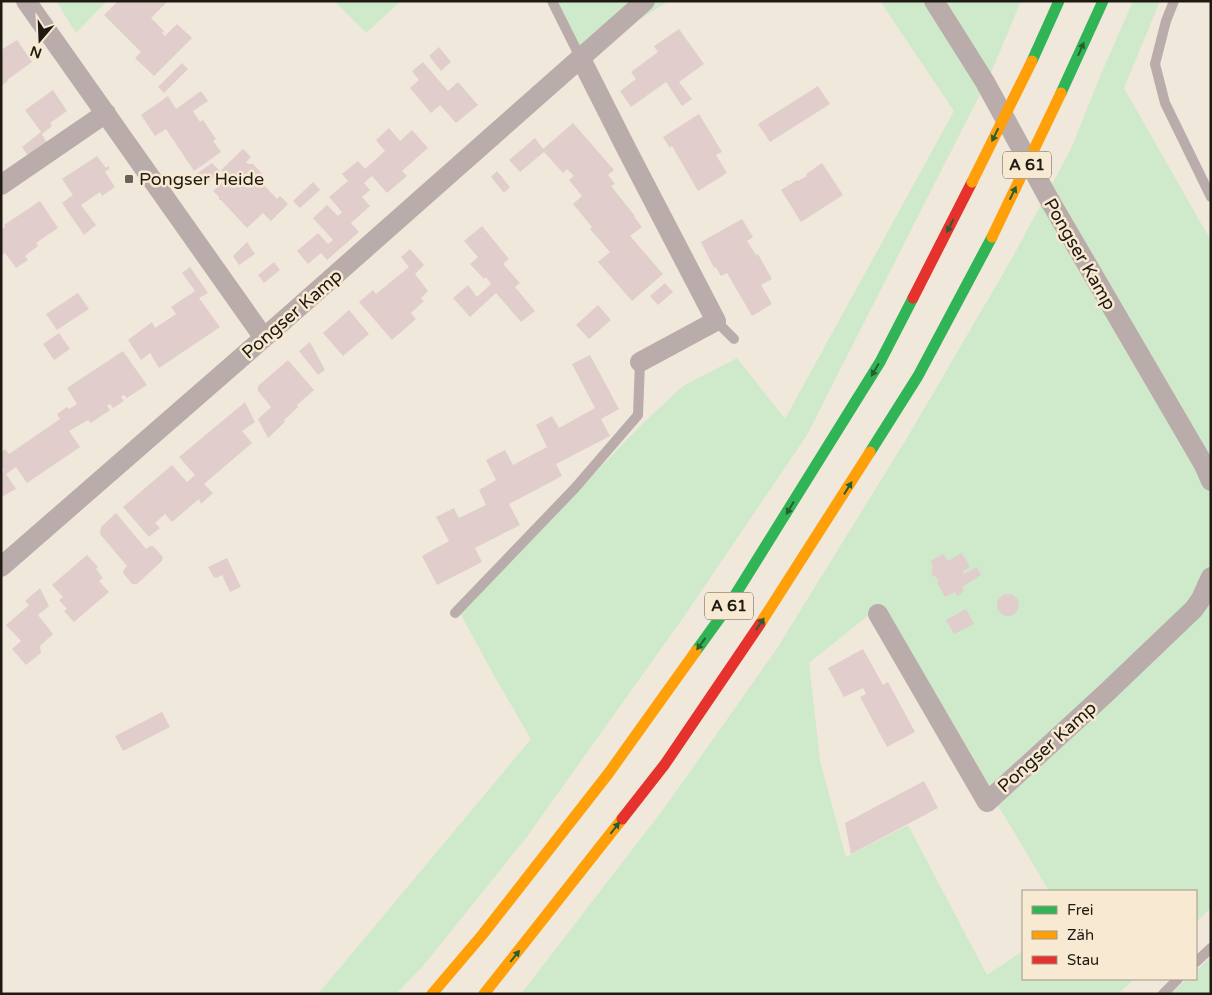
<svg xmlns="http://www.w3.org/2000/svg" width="1212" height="995" font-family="'Varela Round',sans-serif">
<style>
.green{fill:#cfe9cb}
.building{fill:#e1cecc}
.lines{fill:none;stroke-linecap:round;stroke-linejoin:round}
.lane{stroke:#b9acaa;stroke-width:10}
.street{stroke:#b9acaa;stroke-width:20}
.fast{stroke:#30b455;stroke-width:11}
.slow{stroke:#ff9f0a;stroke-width:11}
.jam{stroke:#e5322d;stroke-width:11}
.slow-bridge{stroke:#ff9f0a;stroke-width:11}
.oneway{fill:#275f30}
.poi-dot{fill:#686258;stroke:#f8ead2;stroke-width:2}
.labels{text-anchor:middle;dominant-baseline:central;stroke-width:5;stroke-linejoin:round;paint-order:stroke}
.shield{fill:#f8ead2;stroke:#60584c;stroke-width:1}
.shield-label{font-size:16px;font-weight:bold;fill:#1f1a12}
.poi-label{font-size:18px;fill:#1f1a12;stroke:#f8ead2;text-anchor:start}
.street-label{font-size:18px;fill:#1f1a12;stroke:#f8ead2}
</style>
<rect width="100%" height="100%" fill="#f0e8da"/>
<path class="green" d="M56,1h51l-31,32z
M334,1h67l-35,32z
M552,1h117l-89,56z
M880,1h141l-31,74 -16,31 -167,329 -122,180 -159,223 -103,128 -27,28h-78l213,-255 -35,-60 -36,-66 180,-187 43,-40 54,-28 48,61 169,-308z
M1133,1h27l-36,87 87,153v667l-15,14v-31h-147l-44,-74 -135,-203 -61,49 11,98 26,96 62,-32 79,150 36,-24v28h111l-16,15h-597l144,-187 111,-157 134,-217 101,-173 60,-111 30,-75z
M1211,957v37h-40l16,-15h9v-8z"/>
<path class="building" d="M118,1h50l-17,17 13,13 -2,2 3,3 12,-12 15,14 -38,38 -19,-18 6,-6 -37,-37z
M679,29l25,35 -25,18 13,17 -10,7 -16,-24 -35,25 -11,-16 16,-12 -5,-7 27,-20 -4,-6z
M17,40l15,22 -25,18 1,1 -7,5v-36z
M439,47l12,15 -10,9 -12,-15z
M423,62l25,29 10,-9 20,23 -22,18 -16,-18 -9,8 -21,-25 9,-8 -7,-9z
M182,63l6,6 -24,24 -6,-6z
M818,86l12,18 -60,38 -12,-18z
M53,90l14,21 -17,12 2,3 -10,8 5,9 -19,13 -6,-9 19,-15 -16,-22z
M201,91l7,10 -15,10 7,11 3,-2 6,9 7,10 -3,2 8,11 -27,19 -28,-42 -11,7 -14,-21 27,-19 8,13z
M699,114l23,38 -6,3 11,18 -29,18 -26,-45 -2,2 -7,-11z
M573,123l41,47 -6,5 7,9 -4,2 24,30 -1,1 8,10 -12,9 33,38 -31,27 -34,-39 12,-10 -20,-23 2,-2 -19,-23 9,-8 -13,-16 5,-4 -7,-7 -4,4 -19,-21 -24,20 -11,-12 26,-22 8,11z
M389,128l11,13 12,-11 16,18 -26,23 5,5 -20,17 -15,-17 -8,7 6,7 -8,7 8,9 -19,17 8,9 -32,28 -6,-7 -13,11 -11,-13 21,-18 10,11 5,-4 -20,-22 14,-13 11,11 4,-4 -13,-15 19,-16 -6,-7 16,-13 7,8 20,-18 -9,-11z
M243,149l8,8 -5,5 2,2h5l12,13 -5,4 17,18 3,-3 8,8 -17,17 -8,-8 -16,15 -26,-28h-2v-3l-6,-6 15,-14 -7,-7z
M97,156l9,12 2,-2 2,2 -5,4 10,15 -13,9 -2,-4 -19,13 15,20 -12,10 -22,-32 11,-8 -11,-16z
M212,163l8,8 -16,15 -8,-12z
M822,163l21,32 -42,27 -20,-32 16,-10 1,1 9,-5 -1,-2z
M497,171l13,16 -6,6 -13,-16z
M313,182l7,8 -20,18 -7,-7z
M40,201l18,27 -22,15 2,3 -13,10 3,4 -12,8 -11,-15 -4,2v-25l4,-3 -1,-2z
M742,219l11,18 -6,4 9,14 2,-1 14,25 -11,6 11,19 -20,12 -25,-43 -6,3 -5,-9 -2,1 -13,-26z
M482,226l27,33 -6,5 17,19 -5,4 20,24 -14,11 -25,-29 -26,24 -17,-19 15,-13 9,12 14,-13 -5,-7 -2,2 -14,-15 8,-7 -14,-16z
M247,242l8,12 -16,11 -6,-9z
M410,249l14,16 -9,9 13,17 -7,7 3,3 -13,12 5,6 -24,21 -33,-38 14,-12 3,4 33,-27 -8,-10z
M274,262l6,8 -16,13 -6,-8z
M190,267l18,26 -9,5 21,29 -61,41 -9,-15 -9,7 -13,-20 24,-18 3,6 21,-14 -5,-7 24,-16 -13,-18z
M665,283l8,9 -15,13 -8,-9z
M78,293l11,16 -32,21 -11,-16z
M598,305l13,15 -22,19 -13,-14z
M349,310l20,24 -26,22 -20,-23z
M59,333l11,16 -16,11 -11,-16z
M310,342l15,28 -7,5 -19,-24z
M123,351l24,34 -20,13 -3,-3 -3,2 3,4 -11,7 -3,-4 -3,2 3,4 -19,13 -3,-3 -19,11 11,16 -53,36 -11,-16 -10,7 10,15 -15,8v-25l3,-2 -3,-4v-14l4,-3 4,5 51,-35 -3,-5 10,-7 2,2 8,-5 -10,-16z
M590,355l29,54 -18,10 9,17 -54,28 6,12 -53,28 11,21 -45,23 7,14 -45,23 -15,-29 27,-15 -13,-24 18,-9 5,10 27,-13 -7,-15 17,-10 -10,-20 19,-10 8,15 34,-18 -11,-22 16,-9 7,12 36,-20 -23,-44z
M288,360l26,30 -17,15 1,2 -14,13 1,2 -17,16 -10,-19 13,-12 -13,-16v-5z
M245,402l10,20 -13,9 10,12 -48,41 9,9 -12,11 -2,-5 -27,23 -7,-8 -10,9 5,5 -11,9 -26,-30 49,-42 15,17 8,-7 -16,-18z
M116,513l30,36 4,-3h3l10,11 -1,4 -25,23h-5l-9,-11 1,-4 3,-3 -27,-32 1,-7z
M962,553l8,14 -7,4 1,3 13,-7 4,8 -19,12 2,4 -7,5 -2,-4 -10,5 -8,-15 2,-1 -3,-4 -5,-2 2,-9 -3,-5 13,-7 5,7z
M87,555l11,12 -2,2 7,9 -4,3 10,11 -35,30 -10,-11 3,-2 -8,-9 4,-3 -11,-12z
M227,558l14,29 -11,5 -8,-17 -6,3 -3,-2 -5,-9z
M40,588l9,18 -11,9 15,19 -13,12 1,7 -15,12 -14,-16 9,-8 -15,-16 23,-20 -4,-4z
M997 605a11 11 0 1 1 22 0a11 11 0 1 1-22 0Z
M966,609l8,15 -20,10 -8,-14z
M863,649l20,36 5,-3 27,50 -28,15 -27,-50 6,-3 -3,-6 -19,9 -16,-29z
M162,712l8,15 -47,24 -8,-15z
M924,781l14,27 -87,46 -6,-31z"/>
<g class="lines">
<path class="lane" d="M552,1l28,56
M1174,1l-8,20 -11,43 10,39 46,94
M716,321l18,18
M455,613l120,-125 63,-73 2,-53
M1196,962l15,-14
M1163,994l15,-15"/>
<path class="street" d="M26,1l238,337
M934,1l51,81 65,119 154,264 7,16
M580,57l47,93 89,171 -76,41
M1,185l105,-72
M1,567l281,-245 363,-321
M878,614l109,188 118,-108 89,-85 7,-10 10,-22"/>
<path class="fast" d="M1032,61l27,-60
M1061,93l42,-92
M870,452l48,-76 74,-139
M696,651l31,-43 153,-246 33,-64"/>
<path class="slow" d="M760,624l110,-172
M432,994l51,-60 125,-160 88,-123
M484,994l138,-175"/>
<path class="jam" d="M913,298l59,-116
M622,819l43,-55 95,-140"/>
<path class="slow-bridge" d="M972,182l60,-121
M992,237l69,-144"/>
</g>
<defs><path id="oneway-solid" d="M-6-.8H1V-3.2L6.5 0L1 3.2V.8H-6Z" transform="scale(1.25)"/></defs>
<g class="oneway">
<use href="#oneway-solid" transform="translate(1081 49) rotate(-66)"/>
<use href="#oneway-solid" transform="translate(995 135) rotate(116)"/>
<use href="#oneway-solid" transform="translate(1013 193) rotate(-64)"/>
<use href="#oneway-solid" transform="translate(950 226) rotate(117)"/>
<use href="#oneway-solid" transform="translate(875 370) rotate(121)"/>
<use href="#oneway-solid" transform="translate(848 488) rotate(-58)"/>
<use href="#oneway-solid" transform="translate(790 508) rotate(121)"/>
<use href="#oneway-solid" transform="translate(760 624) rotate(-56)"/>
<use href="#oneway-solid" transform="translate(701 644) rotate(126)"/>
<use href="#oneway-solid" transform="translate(615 828) rotate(-52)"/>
<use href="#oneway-solid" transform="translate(515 956) rotate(-51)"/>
</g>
<rect class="poi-dot" x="124" y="174" width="10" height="10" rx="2.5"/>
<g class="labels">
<g class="shield">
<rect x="1003" y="151.5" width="48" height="27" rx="4"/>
<rect x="705" y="592.5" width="48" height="27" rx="4"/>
</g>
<g class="shield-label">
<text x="1027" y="165">A 61</text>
<text x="729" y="606">A 61</text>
</g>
<g class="poi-label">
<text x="139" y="179">Pongser Heide</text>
</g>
<g class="street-label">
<text transform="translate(1080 254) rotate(60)">Pongser Kamp</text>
<text transform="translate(292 314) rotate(-41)">Pongser Kamp</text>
<text transform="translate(1047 747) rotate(-42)">Pongser Kamp</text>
</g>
</g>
<rect width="1212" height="995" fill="none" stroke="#1f1a12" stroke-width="5"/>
<rect x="1022" y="890" width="175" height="90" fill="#f8ead2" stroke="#a19785"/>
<rect x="1032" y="906" width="25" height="8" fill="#30b455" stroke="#a19785"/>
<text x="1067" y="915" font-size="15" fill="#1f1a12">Frei</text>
<rect x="1032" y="931" width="25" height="8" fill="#ff9f0a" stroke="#a19785"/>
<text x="1067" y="940" font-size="15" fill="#1f1a12">Zäh</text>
<rect x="1032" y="956" width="25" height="8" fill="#e5322d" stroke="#a19785"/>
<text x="1067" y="965" font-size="15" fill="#1f1a12">Stau</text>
<g transform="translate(40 40) rotate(199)" stroke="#f8ead2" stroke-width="4" paint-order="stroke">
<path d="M0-4L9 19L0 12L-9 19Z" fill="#1f1a12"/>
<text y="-8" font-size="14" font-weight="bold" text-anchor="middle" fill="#1f1a12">N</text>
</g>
</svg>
